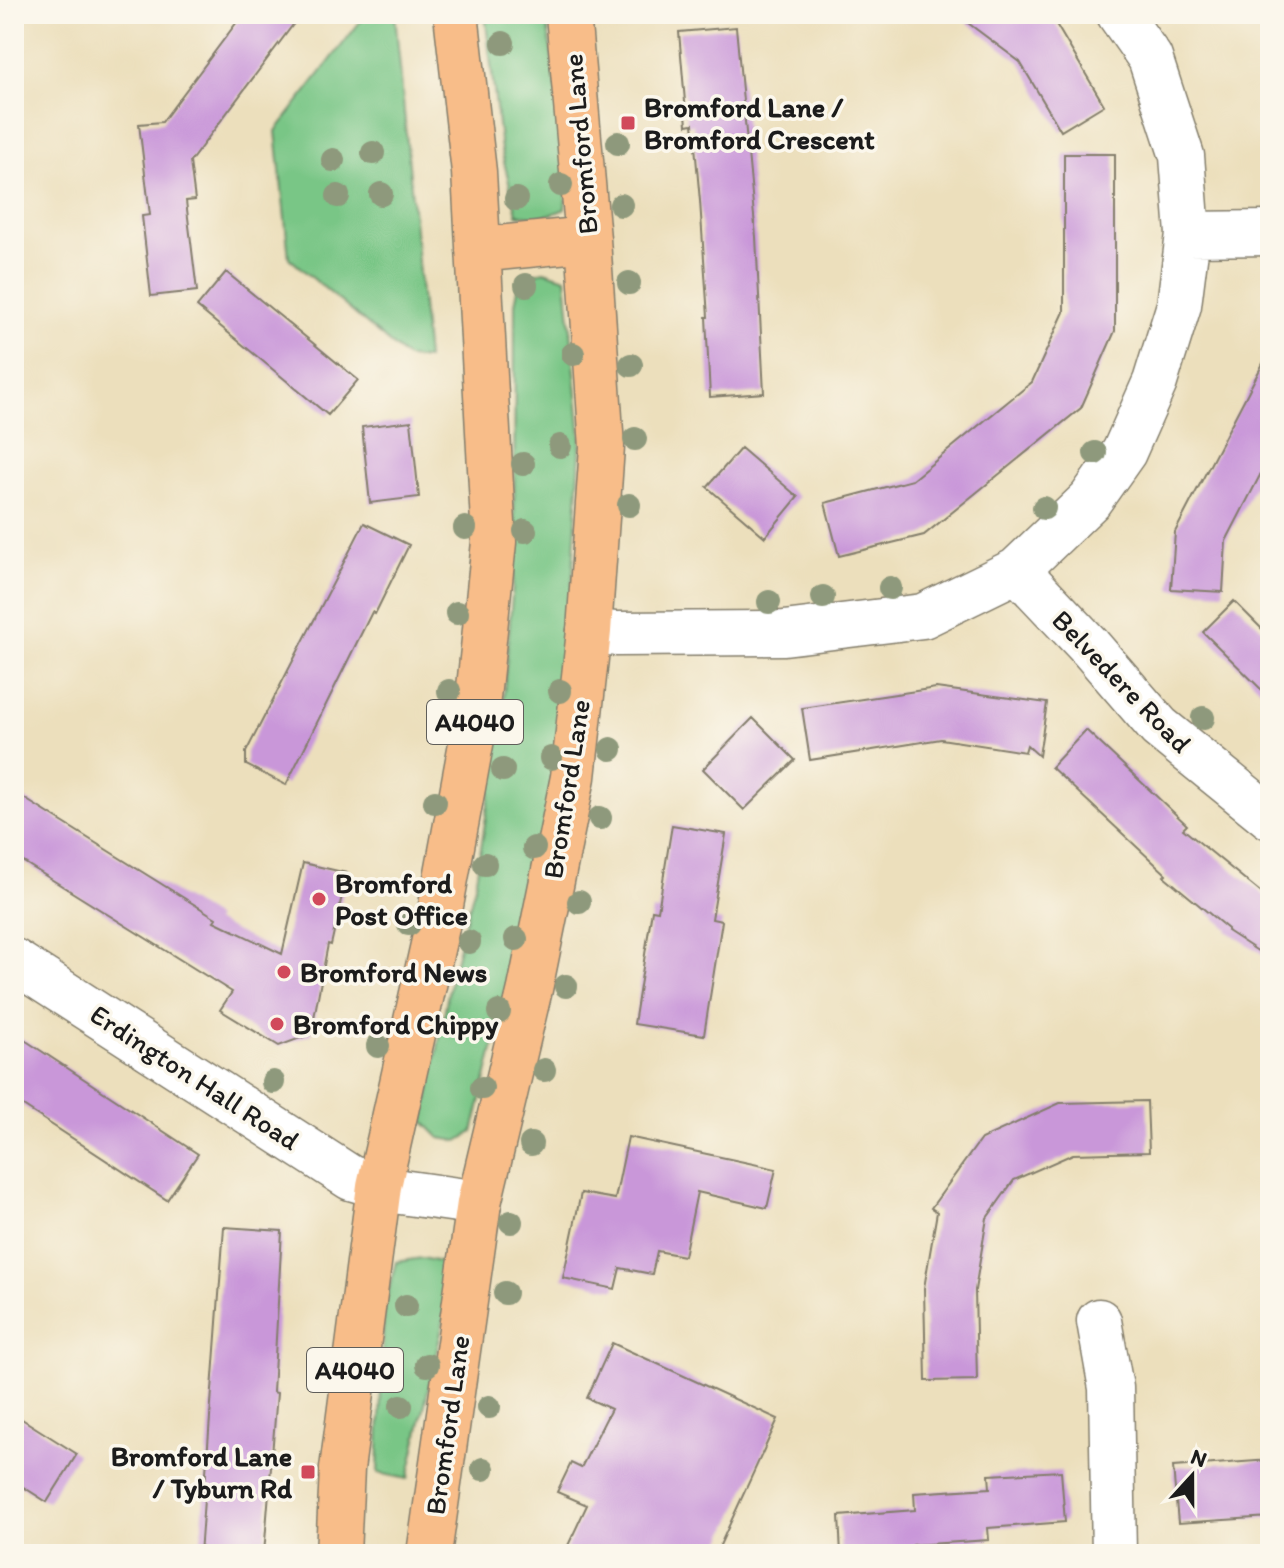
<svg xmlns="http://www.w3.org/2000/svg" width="1284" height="1568" font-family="Itim,sans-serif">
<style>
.green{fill:#79c686;stroke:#4a7151;stroke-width:2}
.building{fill:#c997d9}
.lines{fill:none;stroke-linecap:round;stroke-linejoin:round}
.minor-casing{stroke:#847e6c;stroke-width:47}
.primary-casing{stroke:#847e6c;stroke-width:47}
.minor{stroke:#fff;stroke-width:44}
.primary{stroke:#f8bd89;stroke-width:44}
.tree{fill:#8e997b}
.poi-dot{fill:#d1495b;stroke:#fbf7ec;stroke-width:3}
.labels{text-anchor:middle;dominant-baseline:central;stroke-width:7;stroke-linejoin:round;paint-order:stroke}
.shield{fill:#fbf7ec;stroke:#5f5e5a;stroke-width:2}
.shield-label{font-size:26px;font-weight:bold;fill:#1c1c1c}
.poi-label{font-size:28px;font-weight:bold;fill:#1c1c1c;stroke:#fbf7ec;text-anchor:start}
.street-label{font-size:28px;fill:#1c1c1c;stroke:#fbf7ec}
</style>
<rect width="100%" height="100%" fill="#fbf7ec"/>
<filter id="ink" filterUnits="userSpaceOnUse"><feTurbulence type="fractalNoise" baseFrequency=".0125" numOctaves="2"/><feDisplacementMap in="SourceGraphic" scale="16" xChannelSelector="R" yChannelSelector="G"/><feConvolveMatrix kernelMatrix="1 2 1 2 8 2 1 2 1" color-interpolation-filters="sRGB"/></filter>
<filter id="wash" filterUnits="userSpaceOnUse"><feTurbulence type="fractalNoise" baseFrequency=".006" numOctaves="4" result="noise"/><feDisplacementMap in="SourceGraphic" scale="32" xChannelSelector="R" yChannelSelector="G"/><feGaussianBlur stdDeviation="1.8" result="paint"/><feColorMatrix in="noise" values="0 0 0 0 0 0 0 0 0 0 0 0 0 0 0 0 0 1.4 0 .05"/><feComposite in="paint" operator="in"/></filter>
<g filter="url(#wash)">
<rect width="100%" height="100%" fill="#ecdfbc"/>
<path class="green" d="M366,14h29l32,345 -20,-1 -118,-100 -13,-127z
M485,14h61l22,158 -3,37c-18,8 -29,9 -48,5l-16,-64z
M544,271l22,7 15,159 -18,301 -20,105 -70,289 -15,9 -18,-3 -16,-16 27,-145 24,-92 27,-167 12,-146 1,-269 6,-27z
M422,1258l26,6 3,24 -43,191 -30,-6 6,-165 12,-46z"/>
<g id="blocks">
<path class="building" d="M243,14h58l-111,148 5,38 -9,1 11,90 -46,5 -9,-80 8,-1 -11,-91 23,-2z
M956,14h94l54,91 -43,26 -41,-69z
M736,27l20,210 8,156 -54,4 -4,-80h2l-8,-116 -7,-77 -6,1 -8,-93z
M1064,154h51v177l-34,77 -157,127 -85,21 -14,-53 87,-23 120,-98 32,-70z
M226,272l132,108 -30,35 -131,-108z
M1270,350v106l-44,85 -3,51 -52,-3 4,-57z
M411,421l8,76 -49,6 -8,-76z
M741,448l57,49 -33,40 -58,-50z
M364,523l45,22 -34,69 -3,-2 -86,173 -40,-20v-13z
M1234,601l36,36v61l-67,-66z
M936,688l111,15 -8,53 -12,-11 -2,7 -84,-13 -131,21 -8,-52z
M753,718l42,42 -51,50 -41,-41z
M1086,730l101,95 -4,4 87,71v59l-43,-28 1,-2 -64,-53 2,-2 -115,-107z
M14,792l202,126 -2,3 68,33 21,-91 44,10 -16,72 -3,-1 -17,90 -32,12 -59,-36 12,-18 -218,-136z
M672,825l54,9 -14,85 10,2 -18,114 -70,-11 18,-114 6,1z
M14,1033l184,121 -31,46 -153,-100z
M1147,1101l2,51 -76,2 -59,26 -27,38 -12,72 2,90 -51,1 -2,-93 13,-76 -6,-4 50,-69 79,-36z
M628,1137l148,32 -9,39 -70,-16 -13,64 -27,-5 -5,23 -32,-6 -5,21 -52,-11 18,-85 34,6z
M224,1227l58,4 -9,161 4,1 -13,161h-64z
M612,1343l166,76 -62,135h-152l23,-49 -30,-13 14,-29 10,5 30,-59 -24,-11z
M14,1414l63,40 -30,48 -33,-21z
M1270,1460v57l-92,6 -5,-56z
M1061,1471l4,51 -77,6 1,12 -76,5 1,9h-73l-2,-38 76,-6 -1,-17 76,-5 -1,-13z"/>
</g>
</g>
<g filter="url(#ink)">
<use href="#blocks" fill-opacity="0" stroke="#847e6c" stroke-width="2"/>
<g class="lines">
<defs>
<path id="minor" d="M1188,234l82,-1
M1017,570l73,77 69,80 111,90
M589,631l27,3 168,-1 139,-17 94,-46 73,-70 34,-48 31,-70 24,-77 9,-71 -6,-78 -32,-98 -31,-44
M14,961l337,217 50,14 78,11
M1099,1321l12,67 3,166"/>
<path id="primary" d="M478,250l110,-11
M338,1554l4,-85 37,-283 58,-259 39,-210 18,-175 -20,-370 -18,-158
M429,1554l50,-351 51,-214 43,-212 16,-146 13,-184 -14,-208 -20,-225"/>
</defs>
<use href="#minor" class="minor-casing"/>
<use href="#primary" class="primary-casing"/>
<use href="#minor" class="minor"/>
<use href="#primary" class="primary"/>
</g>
<g class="tree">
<circle cx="503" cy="43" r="12"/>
<circle cx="618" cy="143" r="12"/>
<circle cx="373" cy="153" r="12"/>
<circle cx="333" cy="160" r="12"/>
<circle cx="561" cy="185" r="12"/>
<circle cx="381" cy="194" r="12"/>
<circle cx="338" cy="196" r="12"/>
<circle cx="516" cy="199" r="12"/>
<circle cx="621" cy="205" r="12"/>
<circle cx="629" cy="283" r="12"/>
<circle cx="526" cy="285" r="12"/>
<circle cx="573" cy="354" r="12"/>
<circle cx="631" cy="365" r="12"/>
<circle cx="635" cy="439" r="12"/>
<circle cx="560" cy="446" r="12"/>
<circle cx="1095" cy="453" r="12"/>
<circle cx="523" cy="464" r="12"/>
<circle cx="629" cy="505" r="12"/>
<circle cx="1044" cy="508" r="12"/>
<circle cx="465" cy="528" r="12"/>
<circle cx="525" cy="531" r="12"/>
<circle cx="890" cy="588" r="12"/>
<circle cx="823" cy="597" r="12"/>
<circle cx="769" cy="602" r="12"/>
<circle cx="457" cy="613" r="12"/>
<circle cx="449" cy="691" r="12"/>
<circle cx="560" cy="691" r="12"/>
<circle cx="1203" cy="718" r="12"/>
<circle cx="611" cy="749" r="12"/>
<circle cx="551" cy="758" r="12"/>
<circle cx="503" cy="770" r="12"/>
<circle cx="435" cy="802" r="12"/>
<circle cx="600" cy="818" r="12"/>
<circle cx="534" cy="848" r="12"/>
<circle cx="485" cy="864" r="12"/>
<circle cx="579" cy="902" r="12"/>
<circle cx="409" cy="924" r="12"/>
<circle cx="516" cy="939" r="12"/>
<circle cx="469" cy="942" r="12"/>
<circle cx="566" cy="986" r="12"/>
<circle cx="499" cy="1012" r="12"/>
<circle cx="378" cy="1046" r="12"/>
<circle cx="544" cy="1070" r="12"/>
<circle cx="273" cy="1082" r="12"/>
<circle cx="482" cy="1088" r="12"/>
<circle cx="531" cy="1144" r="12"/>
<circle cx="511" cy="1222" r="12"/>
<circle cx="505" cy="1293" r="12"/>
<circle cx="406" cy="1306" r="12"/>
<circle cx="427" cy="1365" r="12"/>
<circle cx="401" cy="1406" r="12"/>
<circle cx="489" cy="1407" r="12"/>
<circle cx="483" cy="1469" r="12"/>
</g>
</g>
<g class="poi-dot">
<rect x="620" y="115" width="16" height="16" rx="4"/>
<circle cx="319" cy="899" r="8"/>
<circle cx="284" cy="972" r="8"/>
<circle cx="277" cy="1024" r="8"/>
<rect x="300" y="1464" width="16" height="16" rx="4"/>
</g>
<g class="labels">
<g class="shield">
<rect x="427" y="700" width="96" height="44" rx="6"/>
<rect x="307" y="1348" width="96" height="44" rx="6"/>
</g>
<g class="shield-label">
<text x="475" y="722">A4040</text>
<text x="355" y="1370">A4040</text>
</g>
<g class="poi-label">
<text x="644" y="107">Bromford Lane /<tspan x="644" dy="32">Bromford Crescent</tspan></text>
<text x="335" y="883">Bromford<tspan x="335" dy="32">Post Office</tspan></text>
<text x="300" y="972">Bromford News</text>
<text x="293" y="1024">Bromford Chippy</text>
<text x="292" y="1456" text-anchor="end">Bromford Lane<tspan x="292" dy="32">/ Tyburn Rd</tspan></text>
</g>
<g class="street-label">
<text transform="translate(580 144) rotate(-95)">Bromford Lane</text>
<text transform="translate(1122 681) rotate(46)">Belvedere Road</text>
<text transform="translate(566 789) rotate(-81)">Bromford Lane</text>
<text transform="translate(195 1077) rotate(33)">Erdington Hall Road</text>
<text transform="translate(447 1425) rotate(-82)">Bromford Lane</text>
</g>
</g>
<rect width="1284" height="1568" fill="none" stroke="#fbf7ec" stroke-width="48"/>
<g transform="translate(1192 1476) rotate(21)" stroke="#fbf7ec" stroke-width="6" paint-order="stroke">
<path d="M0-6L14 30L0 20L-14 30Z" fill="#1c1c1c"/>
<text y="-12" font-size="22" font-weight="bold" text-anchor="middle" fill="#1c1c1c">N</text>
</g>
</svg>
